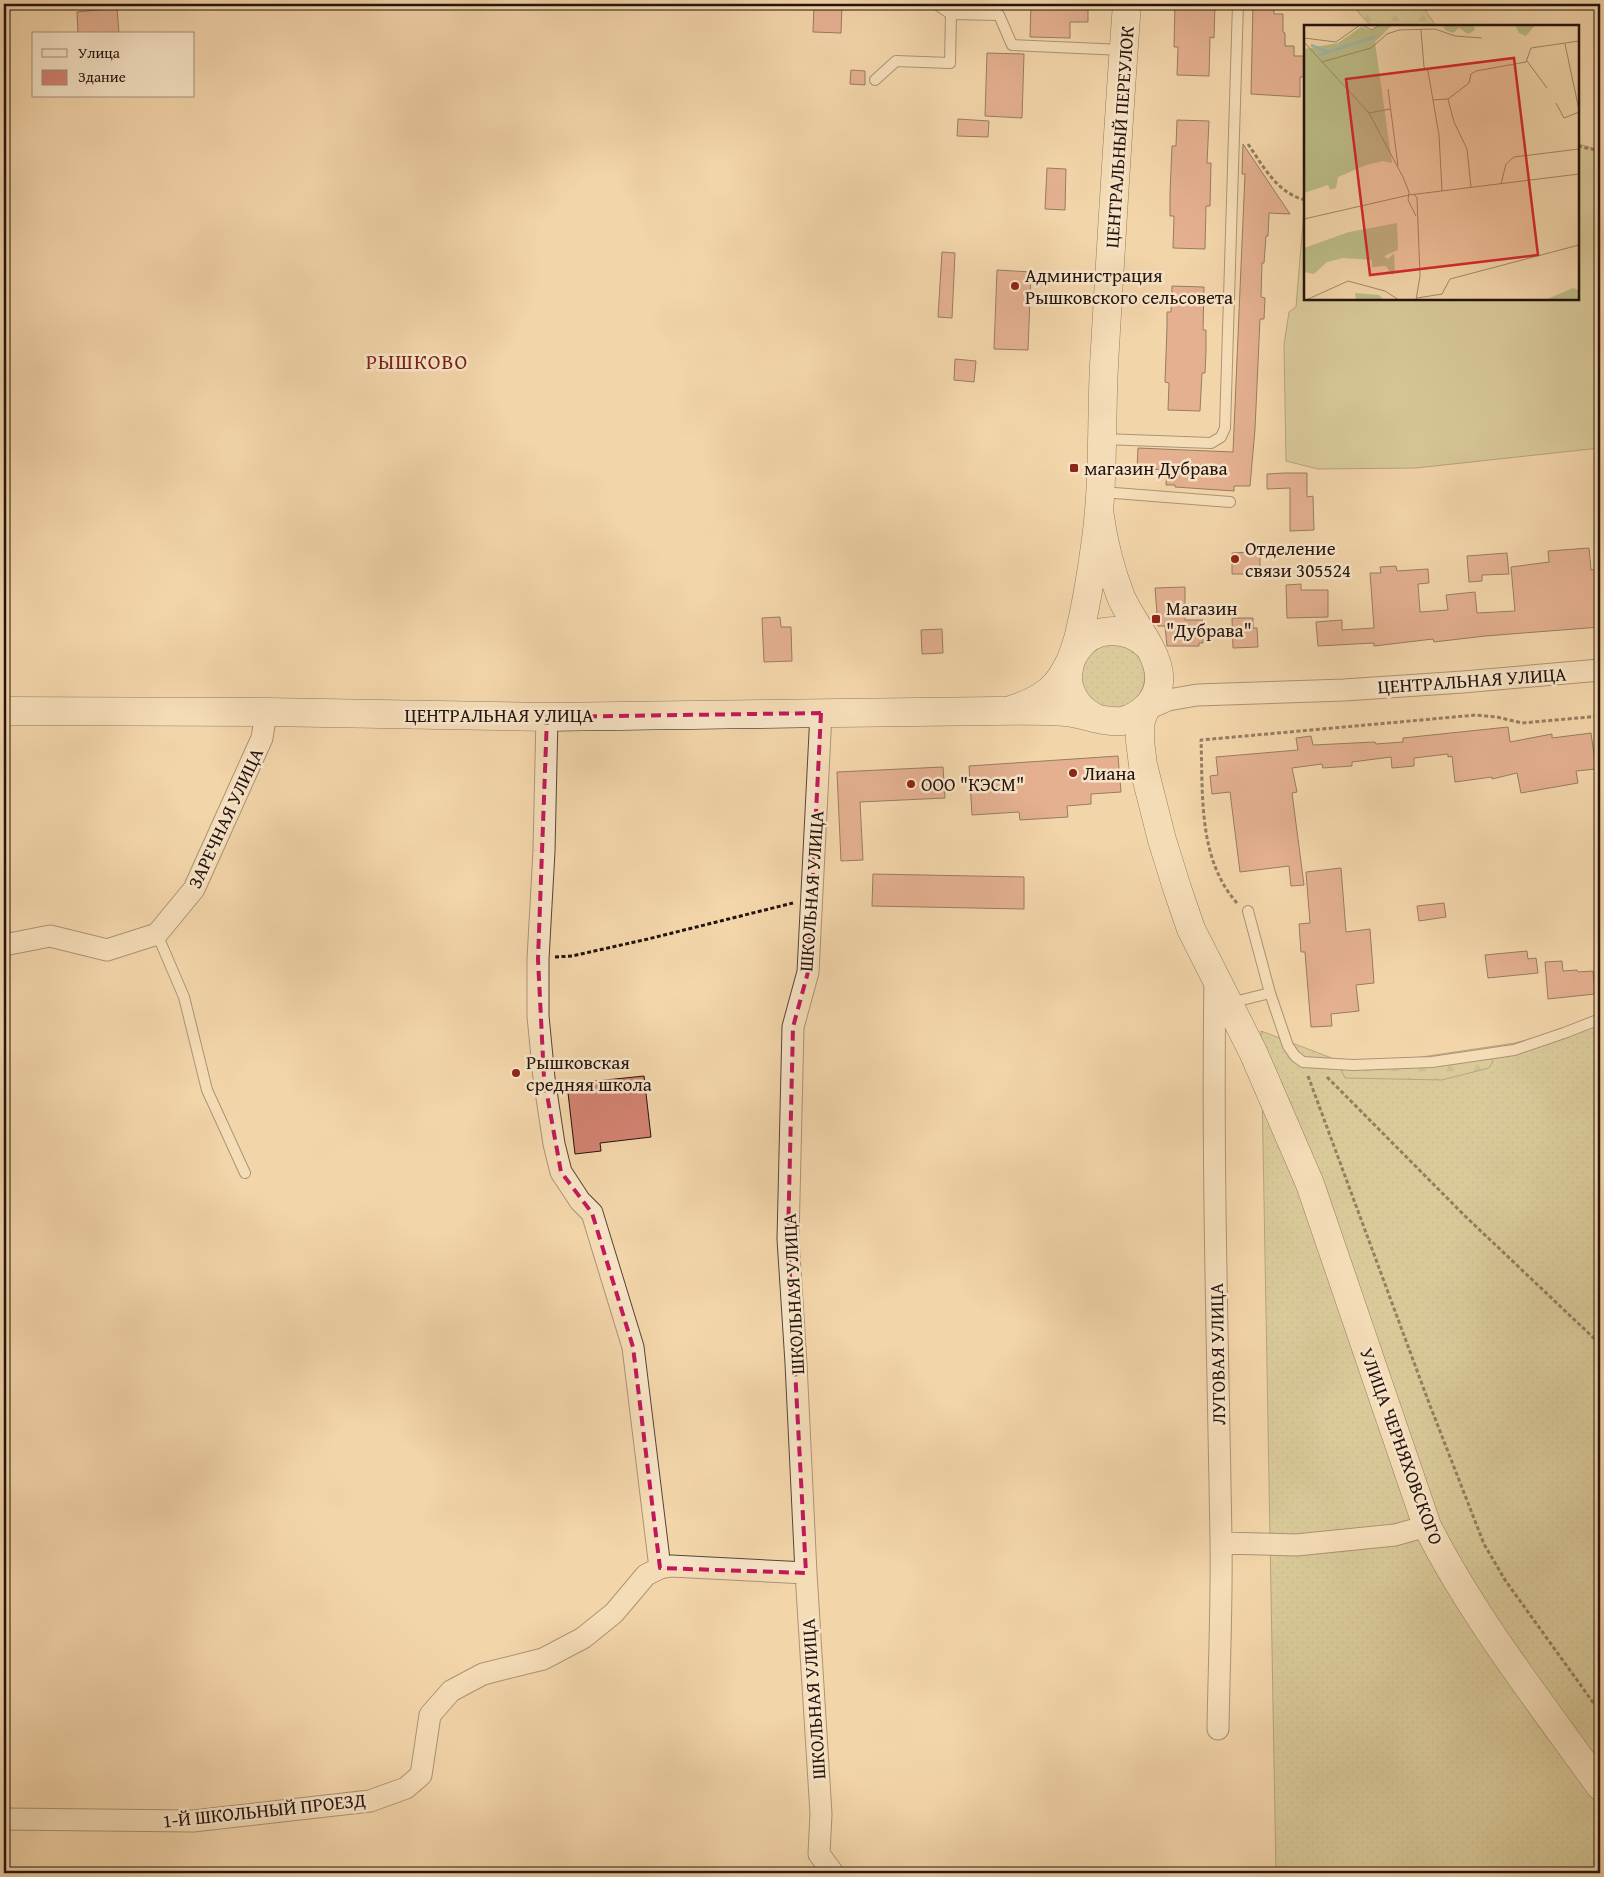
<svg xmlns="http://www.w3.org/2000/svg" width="1604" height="1877" font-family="'Gentium Book Plus',serif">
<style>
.grass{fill:url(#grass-dots);stroke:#70684a}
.forest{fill:url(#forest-firs);stroke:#70684a}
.garden{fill:#bcbd88;stroke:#70684a}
.building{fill:#d38372;stroke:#24130d}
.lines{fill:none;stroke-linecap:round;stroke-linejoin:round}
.service-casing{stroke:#584434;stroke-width:12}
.minor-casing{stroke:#584434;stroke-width:23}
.secondary-casing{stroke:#24130d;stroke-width:29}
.path{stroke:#24130d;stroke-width:3;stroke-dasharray:4 2.5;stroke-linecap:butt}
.service{stroke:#f7e4c8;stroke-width:10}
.minor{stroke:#f7e4c8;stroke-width:21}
.secondary{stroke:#f7e4c8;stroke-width:28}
.marked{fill:none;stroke:#c2185b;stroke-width:4;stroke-dasharray:10 6;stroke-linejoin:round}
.poi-dot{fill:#8f2418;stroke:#f7e4c8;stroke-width:2}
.labels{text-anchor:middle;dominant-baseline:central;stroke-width:5;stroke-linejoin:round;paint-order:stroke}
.street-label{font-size:19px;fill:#24130d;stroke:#f7e4c8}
.poi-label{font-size:19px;fill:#24130d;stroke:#f7e4c8;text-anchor:start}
.quarter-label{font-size:21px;letter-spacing:1px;fill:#7a1f14;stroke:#f7e4c8}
.inset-river{fill:none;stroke:#9db8af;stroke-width:2.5}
.inset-road{fill:none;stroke:#a0886b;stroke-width:1}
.view{fill:#d62828;fill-opacity:0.15;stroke:#d62828;stroke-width:2.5}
.inset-edge{fill:none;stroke:#24130d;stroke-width:2.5}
</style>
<defs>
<pattern id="grass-dots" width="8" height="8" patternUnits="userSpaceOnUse" patternTransform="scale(1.25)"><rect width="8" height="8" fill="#bcbd88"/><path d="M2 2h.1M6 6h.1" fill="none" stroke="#a1a274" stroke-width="1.8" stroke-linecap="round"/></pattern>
<pattern id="forest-firs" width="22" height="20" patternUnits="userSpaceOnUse" patternTransform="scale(1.25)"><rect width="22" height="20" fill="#bcbd88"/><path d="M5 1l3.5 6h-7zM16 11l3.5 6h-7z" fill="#a1a274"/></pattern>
</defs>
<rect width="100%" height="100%" fill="#f3d6aa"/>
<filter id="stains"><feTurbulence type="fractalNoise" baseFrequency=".004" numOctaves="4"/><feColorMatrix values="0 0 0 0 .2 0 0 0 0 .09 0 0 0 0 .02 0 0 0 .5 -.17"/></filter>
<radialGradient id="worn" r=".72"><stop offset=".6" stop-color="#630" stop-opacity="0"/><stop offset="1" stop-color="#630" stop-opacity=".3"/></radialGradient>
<path class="grass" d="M1081 676a32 32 0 1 1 64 0a32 32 0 1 1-64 0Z
M1600,1020v853h-324l-15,-842 81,31 73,-4 100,-15z"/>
<path class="forest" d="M1359,4h52l13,4 10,15 -1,3h-62l-13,-14z
M1488,1056l5,5 -4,7 -47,12 -97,-2 -5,-10z"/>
<path class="garden" d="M1578,144l22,6v298l-184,20 -98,1 -32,-8 -2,-116 5,-33 7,-5 8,-97h1v89h273z"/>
<path class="building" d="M814,4h28l-1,29 -28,-1z
M1031,4h57v18h-18v16l-40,-1z
M1179,4h36l-1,34 -4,-1 -1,39 -32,-1 1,-28h-4l1,-42h4z
M1253,4h21v10h9v18l2,1v13h9v10h11v21h-5v20l-49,-3z
M117,8l2,26h-41l-1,-22z
M987,53l37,1 -2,64 -37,-2z
M851,70l14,1v14l-15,-1z
M958,119l31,2 -1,16 -31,-1z
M1177,120l32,1 -2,42h4l-1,43h-4l-1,43 -32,-1 1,-32h-4v-22l2,-48h4z
M1243,144l47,70 -21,-1 -1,23h-2l-2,27h-2l-1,34 4,1 -1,21h-4l-5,110 -5,57h-16v5l-59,-4v-2h-9l1,-15 -30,-2 1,-20 95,4 12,-278h-3z
M1047,168l19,1 -1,41 -20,-1z
M942,252l13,1 -3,65 -14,-1z
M997,270l34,2 -3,78 -34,-1z
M1172,286l32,1 -1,43h3v21l-1,22h-3l-2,38 -32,-1 1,-27 -4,-1 2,-54v-16h4z
M955,359l21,2 -2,21 -20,-2z
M1284,473h23v24l6,-1 1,34 -24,1v-43l-23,1v-15z
M1589,548l2,22 9,-1v58l-115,9 -51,6 -1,-3 -59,7v-3l-56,3 -2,-24 26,-2v10l32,-2 -4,-55h11l-1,-6 16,-1 1,5 31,-2 1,14 -11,1 2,28 28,-2 -2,-15 29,-3 2,21 38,-2 -4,-44 38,-5 -1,-11z
M1251,552h9v22h-28v-21z
M1507,553l2,21 -27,1v6l-13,1 -2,-26z
M1301,584v6h27v27l-41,1 -1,-33z
M1185,587v33h18v23h-4v3h-32l-2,-20h-7l-3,-38z
M780,617l1,10h10l1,34 -28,1 -2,-44z
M1232,618h21v10h4l1,19 -25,1z
M942,629l1,24 -21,1 -1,-24z
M1508,727l2,15 42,-8v4l39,-5 5,36 -20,2 2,12 -57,10 -4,-20 -25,6v-2l-37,5 -3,-26 -4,1v-3l-34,4v8l-22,2 -1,-11 -39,5v4l-29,2 -1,-4 -30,4 5,24 -5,1 12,92 -13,1 -2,-20 -49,6 -10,-80 -18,2 -2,-18 8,-1 -2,-18 82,-7 -2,-12 15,-2 2,9 62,-3 1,2 27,-2v-4z
M1118,756l3,36 -30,2v10l-24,2 1,11 -48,3 -1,-8 -47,3 -3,-49z
M943,767l2,31 -85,4 3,58 -22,1 -4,-89z
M1341,868l5,64 24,-3 4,54 -18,2 3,26 -28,3 1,12 -21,1 -6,-75h-4l-2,-28 11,-1 -4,-51z
M873,874l151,3v32l-152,-3z
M1444,903l2,14 -27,4 -2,-15z
M1527,951l1,8 8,-1 2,15 -50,5 -3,-23z
M1562,961l1,10 14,-1 1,2 15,-1 2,23 -47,5 -3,-37z
M644,1076l7,61 -51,6 1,8 -26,3 -8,-70z"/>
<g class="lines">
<defs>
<path id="service" d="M936,4l15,10 48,1 13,30 111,5
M875,80l21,-19 54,2 1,-49
M1103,439l108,4 10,-6 4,-9 13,-424
M1102,492l128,10
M1248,911l22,82 18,53 7,10 8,6 50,3 79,-3 82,-12 50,-17 36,-14
M157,934l27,63 23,93 38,83
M1230,1003l40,-10"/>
<path id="minor" d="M1145,710l23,-10 29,-5 147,-5 119,-8 137,-12
M821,713l-13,259 -15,55 -5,212 8,124 10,210 15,241 -2,40 14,19
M547,717l-3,134 -6,108v57l6,62 10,66 7,28 19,29 12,12 41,134 27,221
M4,945l46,-9 57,14 50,-16 37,-45 68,-151 4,-26
M1215,978c-3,188 3,375 6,563 1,62 -2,125 -3,188
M1221,1543l75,2 99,-10 32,-9
M4,1819l189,2 177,-20 36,-13 15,-13 9,-60 21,-24 32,-17 60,-15 40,-21 31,-25 32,-38 14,-7 11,-2 135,7"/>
<path id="secondary" d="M1013,709c16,-5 32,-12 43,-25 9,-10 13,-22 20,-33 17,-26 50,-25 71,-6
M1145,710l-5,13v18l3,24 19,75 15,48 14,41 62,123 57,132 117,342c47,93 113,176 173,260
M4,711l262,1 281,5 447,-6c24,0 49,-1 72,1 19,2 37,11 56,9 10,-2 19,-8 26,-15 32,-35 -13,-75 -27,-109 -11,-28 -18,-56 -22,-87
M1098,719c-14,-6 -25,-17 -29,-33 -4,-18 6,-34 10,-51 7,-29 12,-59 16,-89 9,-59 6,-121 9,-181 7,-120 14,-241 23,-361"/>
</defs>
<use href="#service" class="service-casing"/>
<use href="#minor" class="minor-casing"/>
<use href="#secondary" class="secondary-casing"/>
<path class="path" d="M1248,144c15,22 29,49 57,56
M1578,146l22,5
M1596,716l4,26
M1237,903c-39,-44 -34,-107 -36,-163l275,-25 21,2 25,6 78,-7
M555,957l17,-1 76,-17 145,-36
M1308,1076l121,327 55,141 21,36 95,132
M1327,1077l138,139 135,128"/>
<use href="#service" class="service"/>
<use href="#minor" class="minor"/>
<use href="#secondary" class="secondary"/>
</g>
<path d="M0 0H1604V1877H0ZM821,713l-13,259 -15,55 -5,212 18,334 -146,-5 -27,-221 -41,-134 -31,-41 -17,-94 -6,-119 9,-242z" fill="#f3d6aa" fill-opacity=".55" fill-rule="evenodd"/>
<path class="marked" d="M821,713l-13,259 -15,55 -5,212 18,334 -146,-5 -27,-221 -41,-134 -31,-41 -17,-94 -6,-119 9,-242z"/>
<g class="poi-dot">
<circle cx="1015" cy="286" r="5"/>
<rect x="1069" y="463" width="10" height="10" rx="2.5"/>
<circle cx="1235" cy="559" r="5"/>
<rect x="1151" y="614" width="10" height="10" rx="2.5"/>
<circle cx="1073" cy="773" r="5"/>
<circle cx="911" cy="784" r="5"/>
<circle cx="516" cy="1073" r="5"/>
</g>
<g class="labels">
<g class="street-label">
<text transform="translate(1119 137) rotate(-86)">ЦЕНТРАЛЬНЫЙ ПЕРЕУЛОК</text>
<text transform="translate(1472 680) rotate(-4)">ЦЕНТРАЛЬНАЯ УЛИЦА</text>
<text x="499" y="715">ЦЕНТРАЛЬНАЯ УЛИЦА</text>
<text transform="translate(225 818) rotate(-65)">ЗАРЕЧНАЯ УЛИЦА</text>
<text transform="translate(811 891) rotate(-86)">ШКОЛЬНАЯ УЛИЦА</text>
<text transform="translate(793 1294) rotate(-93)">ШКОЛЬНАЯ УЛИЦА</text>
<text transform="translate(1217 1354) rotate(-91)">ЛУГОВАЯ УЛИЦА</text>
<text transform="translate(1402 1446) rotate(70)">УЛИЦА ЧЕРНЯХОВСКОГО</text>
<text transform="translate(813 1699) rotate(-94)">ШКОЛЬНАЯ УЛИЦА</text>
<text transform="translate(264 1810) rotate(-6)">1-Й ШКОЛЬНЫЙ ПРОЕЗД</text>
</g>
<g class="poi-label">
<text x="1025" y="275">Администрация<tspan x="1025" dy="22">Рышковского сельсовета</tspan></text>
<text x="1084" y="468">магазин Дубрава</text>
<text x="1245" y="548">Отделение<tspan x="1245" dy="22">связи 305524</tspan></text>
<text x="1166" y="608">Магазин<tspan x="1166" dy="22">"Дубрава"</tspan></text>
<text x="1083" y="773">Лиана</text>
<text x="921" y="784">ООО "КЭСМ"</text>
<text x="526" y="1062">Рышковская<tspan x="526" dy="22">средняя школа</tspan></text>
</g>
<g class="quarter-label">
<text x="417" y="361">РЫШКОВО</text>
</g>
</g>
<g transform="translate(1304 25)">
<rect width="275" height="275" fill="#f3d6aa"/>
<path d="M76,0h12l-17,17 17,121 -9,-2 -17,4 -28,12 -2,11 -6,2 -2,-5 -24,8v-144l34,-6 23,-16 10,3z" fill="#bcbd88"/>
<path d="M139,0h30l2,5 -7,4 -9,-6 -6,5 -8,-3zM211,0h20l-9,11 -7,-3zM90,228l1,19 -3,3 -6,-9 -14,1v-7l10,-5 6,4zM24,236l-14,13 -10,-2v-4zM269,263l5,2 1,10h-34z" fill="#bcbd88"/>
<path d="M20,49l17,19 3,11 -14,4 -17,-10 -3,-15 6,-7zM11,106l16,6 1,9 -28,4v-13z" fill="#bcbd88"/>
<path d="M93,198l1,27 -23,10 -32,-2 -39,10v-20l45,-16zM51,268l24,2 5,5h-28z" fill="#bcbd88"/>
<path class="inset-river" d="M7,20l18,7M15,30l56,-18"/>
<path class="inset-road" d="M58,0l10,5 7,-5M117,5l3,37 4,4 11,64 3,56M0,13l32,4 24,-17M0,17l65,71 34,64 6,15 -1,8 8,16M261,19l14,66M223,36l20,27M18,37l49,-14 16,-14 12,-4 36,-1 20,7 27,2M84,64l10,77M144,74l6,23 13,27 4,38M129,75l15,-1 21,-16 2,-9 5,-3 50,-9 5,-14 48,-7M252,78l8,15 15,-6M65,88l21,-4M197,159l5,-20 8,-7 65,-8M110,169l3,4 3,78 -4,24M105,170l170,-21M0,194l105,-24M113,273l25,-4 8,-15 129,-34M2,275l42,-19 37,10 14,9"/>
<path class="view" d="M210,33l24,197 -168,20 -24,-196z"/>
<rect width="275" height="275" class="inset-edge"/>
</g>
<rect width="1604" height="1877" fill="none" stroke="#f3d6aa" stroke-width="20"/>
<rect x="5" y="5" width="1594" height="1867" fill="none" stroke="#24130d" stroke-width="2.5"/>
<rect x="10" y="10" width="1584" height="1857" fill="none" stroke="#24130d"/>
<rect x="32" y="32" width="162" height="65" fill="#f7e4c8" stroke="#a3907d"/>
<rect x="42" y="49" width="25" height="8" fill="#f7e4c8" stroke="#a3907d"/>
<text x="78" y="58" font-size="15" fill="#24130d">Улица</text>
<rect x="42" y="70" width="25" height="15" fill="#d38372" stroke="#a3907d"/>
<text x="78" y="82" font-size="15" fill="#24130d">Здание</text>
<rect width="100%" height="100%" filter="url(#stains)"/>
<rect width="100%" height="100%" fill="url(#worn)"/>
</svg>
